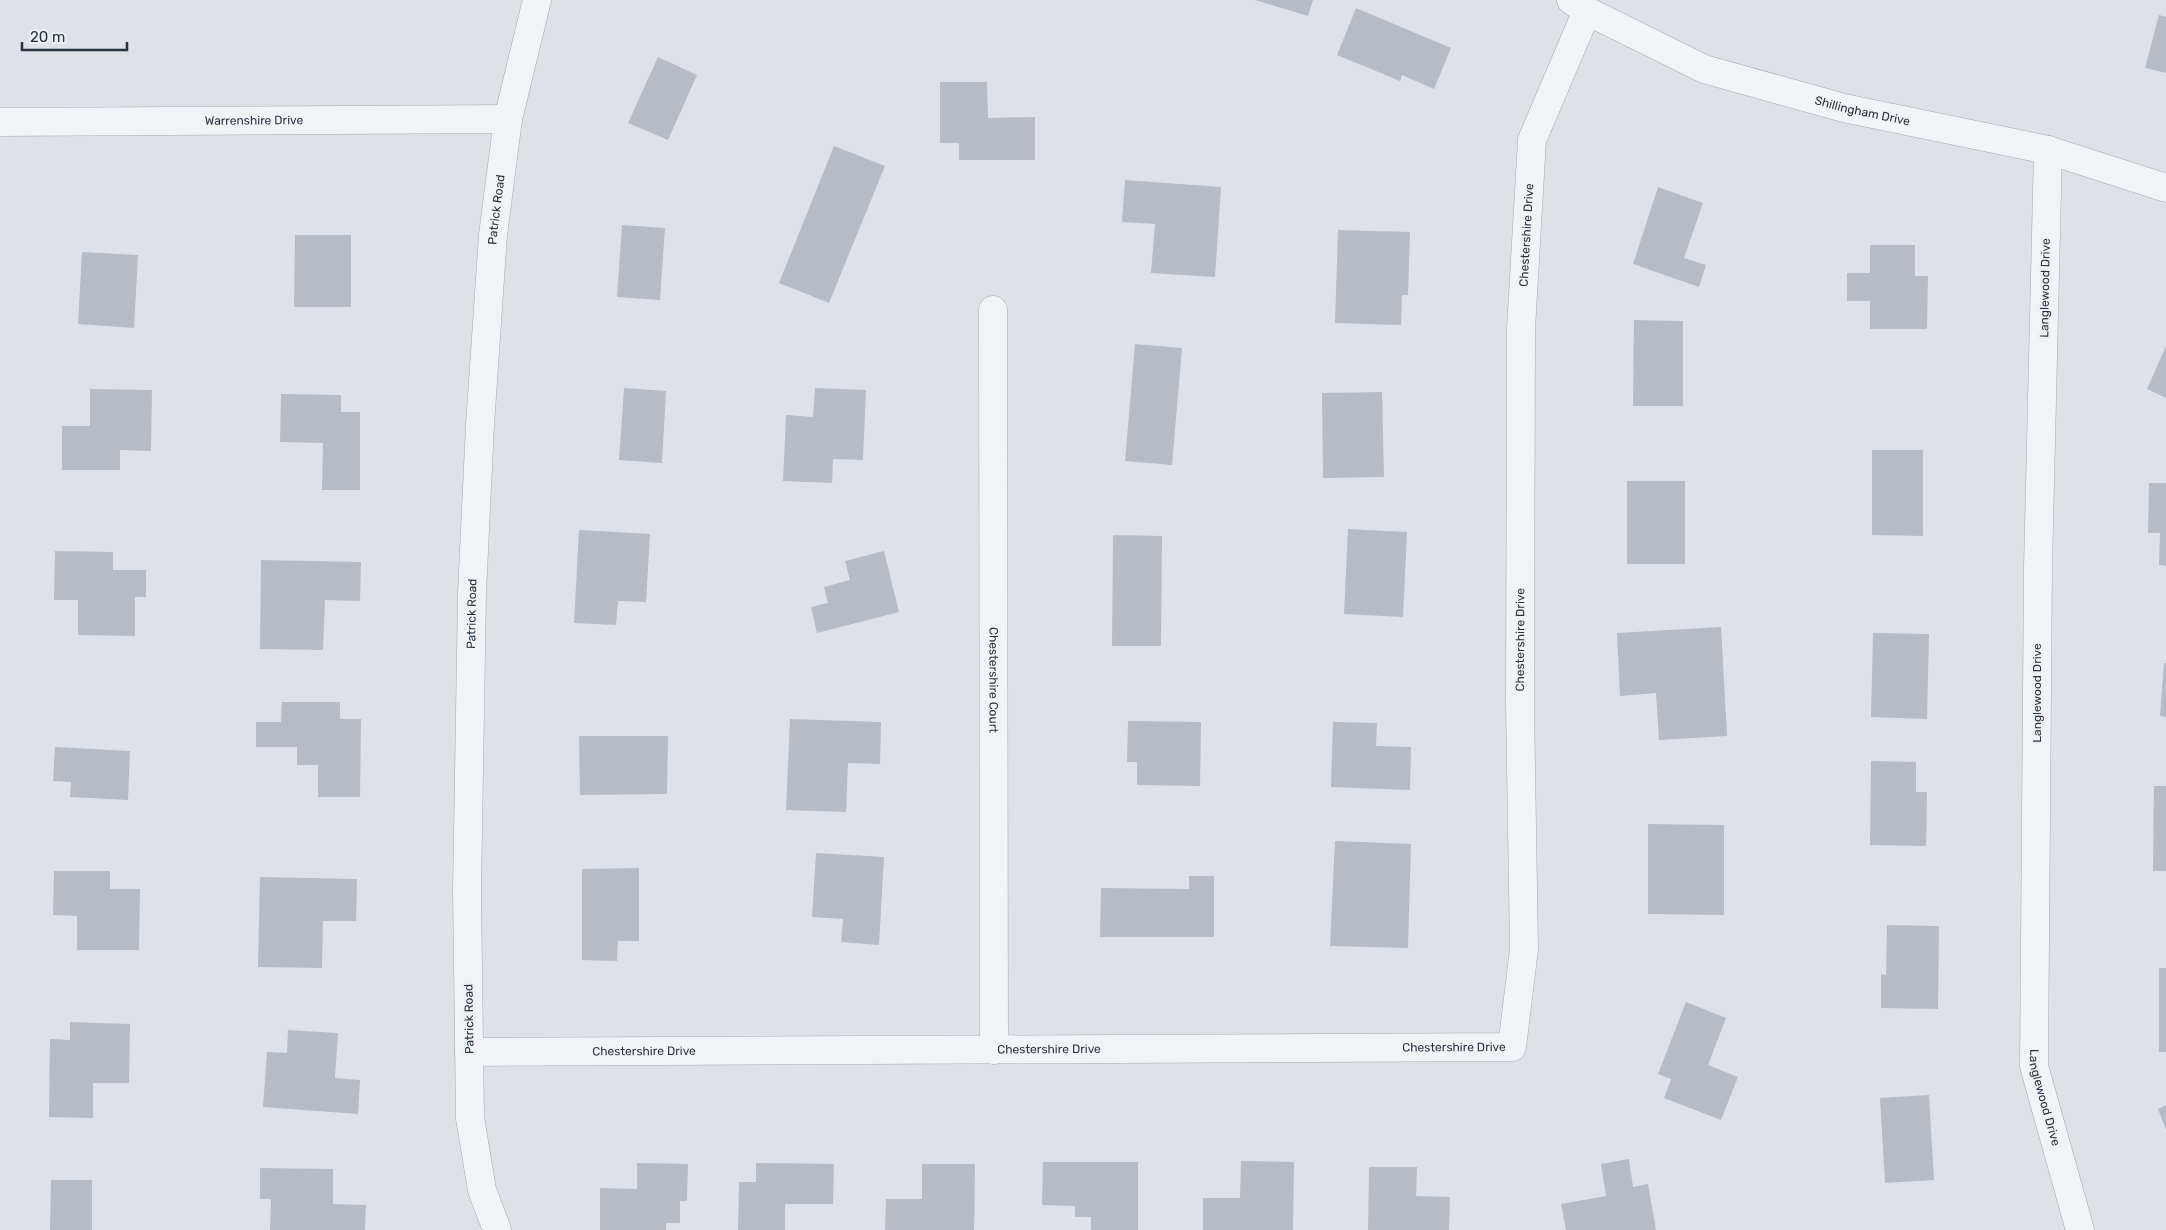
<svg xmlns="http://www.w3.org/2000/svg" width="2166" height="1230" font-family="Rubik,sans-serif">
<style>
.building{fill:#b5bcc5}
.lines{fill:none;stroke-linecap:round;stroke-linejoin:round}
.minor-casing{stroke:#a3a9b2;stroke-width:29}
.minor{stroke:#f1f3f6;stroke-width:28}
.labels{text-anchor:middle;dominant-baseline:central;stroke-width:5;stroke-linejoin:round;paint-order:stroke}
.street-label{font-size:12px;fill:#27313f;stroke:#edf1f5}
</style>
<rect width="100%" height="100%" fill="#dee2e8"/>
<path class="building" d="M1255,0h58l-5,16z
M1356,8l95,40 -17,41 -32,-14 -2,6 -63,-26z
M2159,15l7,2v56l-21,-5z
M658,57l39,18 -29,65 -40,-17z
M940,82h47l1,36 47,-1v43h-76v-17h-19z
M834,146l51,20 -56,137 -50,-20z
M1125,180l96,7 -6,90 -64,-4 4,-49 -33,-2z
M1658,187l45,16 -19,55 22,7 -7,22 -66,-23z
M622,225l43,3 -5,72 -43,-3z
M1338,230l72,2 -2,63h-6l-1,30 -66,-2z
M295,235h56v72h-57z
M1870,245h45v31h13l-1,53h-57v-28h-23v-28h23z
M82,252l56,3 -4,73 -56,-4z
M1634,320l49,1v85h-50z
M1135,344l47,4 -10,117 -47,-4z
M2166,346v52l-19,-9z
M624,388l42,3 -4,72 -43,-3z
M815,388l51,2 -3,70 -30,-1 -1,24 -49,-2 3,-66 27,2z
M90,389l62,1 -1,61 -31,-1v20h-58v-44h28z
M1382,392l2,85 -61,1 -1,-85z
M281,394l60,1v17h19v78h-38l1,-47 -43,-1z
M1872,450h51v86l-51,-1z
M1627,481h58v83h-58z
M2149,483h17v83l-7,-1 1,-32h-12z
M1348,529l59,3 -4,85 -59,-3z
M579,530l71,4 -4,68 -28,-1 -2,24 -42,-2z
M1113,535l49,1 -1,110h-49z
M55,551l58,1v18h33v27h-11v39l-57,-1v-35h-24z
M884,551l15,61 -82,21 -6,-26 17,-4 -4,-16 26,-7 -5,-19z
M261,560l100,2 -1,39 -35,-1 -2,50 -63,-1z
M1721,627l6,109 -68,4 -3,-47 -36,3 -3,-63z
M1873,633l56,1 -2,85 -56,-2z
M2164,663h2v54l-6,-1z
M282,702h58v17h21l-1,78h-42v-32h-21v-18h-41v-25h25z
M790,719l91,3 -1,42 -32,-1 -2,49 -60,-2z
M1128,721l73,1 -1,64 -63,-1v-23h-10z
M1333,722l44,1 -1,23 35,1 -1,43 -79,-3z
M579,736h89l-1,58 -87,1z
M55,747l75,4 -2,49 -58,-3 1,-15 -18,-1z
M1871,761l45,1v30h11l-1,54 -56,-1z
M2154,786h12v85h-13z
M1648,824l76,1v90l-76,-1z
M1335,841l76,3 -3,104 -78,-2z
M816,853l68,4 -5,88 -38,-3 2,-23 -31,-2z
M639,868v73h-21l-1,20 -35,-1v-91z
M54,871h56v18h30l-1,61h-62v-34l-24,-1z
M1189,876h25v61h-114l1,-49 88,1z
M260,877l97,2 -1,42h-33l-1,47 -64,-1z
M1887,925l52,1 -1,83 -57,-1v-34l5,1z
M2159,968h7v84h-7z
M1686,1002l40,16 -18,47 30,12 -17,43 -57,-22 7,-19 -13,-5z
M70,1022l60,2 -1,59h-36v35l-44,-1 1,-78 20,1z
M288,1030l50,3 -3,45 25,2 -2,34 -95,-7 4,-55 20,1z
M1929,1095l5,85 -49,3 -5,-85z
M2166,1105v25l-8,-21z
M1629,1159l4,28 15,-3 8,46h-90l-5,-26 45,-8 -5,-32z
M1241,1161l53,1 -1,68h-90v-32h37z
M1043,1162h95v68h-47v-13h-16v-11l-33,-1z
M637,1163l51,1 -1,37h-7v22h-14v7h-66v-42l37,1z
M756,1163l78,1 -1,40h-48v26h-47l1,-48h17z
M922,1164h53l-1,66h-89l1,-31h36z
M1369,1167h48l-1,29 34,1 -1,33h-81z
M260,1168l73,1v35l33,1 -1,25h-95l1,-31h-11z
M51,1180h41v50h-42z"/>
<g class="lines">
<defs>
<g id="minor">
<path id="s1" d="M1571,0l16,11 117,58 140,39 204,42 118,38"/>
<path id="s2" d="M0,122l508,-3"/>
<path id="s3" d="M2048,150l-10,417 -4,499 46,164"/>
<path id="s4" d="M993,310l1,740"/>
<path id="s5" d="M469,1052l1043,-5 12,-98 -4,-244 1,-376 11,-189 55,-129"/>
<path id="s6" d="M497,1230l-15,-40 -12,-72 -3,-227 5,-298 8,-168 13,-190 15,-116 29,-119"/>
</g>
</defs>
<use href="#minor" class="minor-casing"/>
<use href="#minor" class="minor"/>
</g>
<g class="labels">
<g class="street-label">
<text stroke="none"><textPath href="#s1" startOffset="314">Shillingham Drive</textPath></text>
<text stroke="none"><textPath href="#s2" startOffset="254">Warrenshire Drive</textPath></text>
<text stroke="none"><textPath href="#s6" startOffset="1025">Patrick Road</textPath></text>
<text stroke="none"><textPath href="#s5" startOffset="1856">Chestershire Drive</textPath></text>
<text transform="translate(2045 288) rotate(-89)">Langlewood Drive</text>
<text stroke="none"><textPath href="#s6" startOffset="620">Patrick Road</textPath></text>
<text stroke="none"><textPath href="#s5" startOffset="1451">Chestershire Drive</textPath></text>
<text stroke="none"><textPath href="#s4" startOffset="370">Chestershire Court</textPath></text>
<text transform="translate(2037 693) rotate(-90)">Langlewood Drive</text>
<text transform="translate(469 1019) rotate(-91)">Patrick Road</text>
<text stroke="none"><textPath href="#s5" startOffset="985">Chestershire Drive</textPath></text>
<text stroke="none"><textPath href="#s5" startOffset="580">Chestershire Drive</textPath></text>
<text stroke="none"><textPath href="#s5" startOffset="175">Chestershire Drive</textPath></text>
<text stroke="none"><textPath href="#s3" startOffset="949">Langlewood Drive</textPath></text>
</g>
</g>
<path d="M22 42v8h105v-8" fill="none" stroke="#27313f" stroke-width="2.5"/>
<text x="30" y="42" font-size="15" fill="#27313f" stroke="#edf1f5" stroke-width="4" paint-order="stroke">20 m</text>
</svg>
